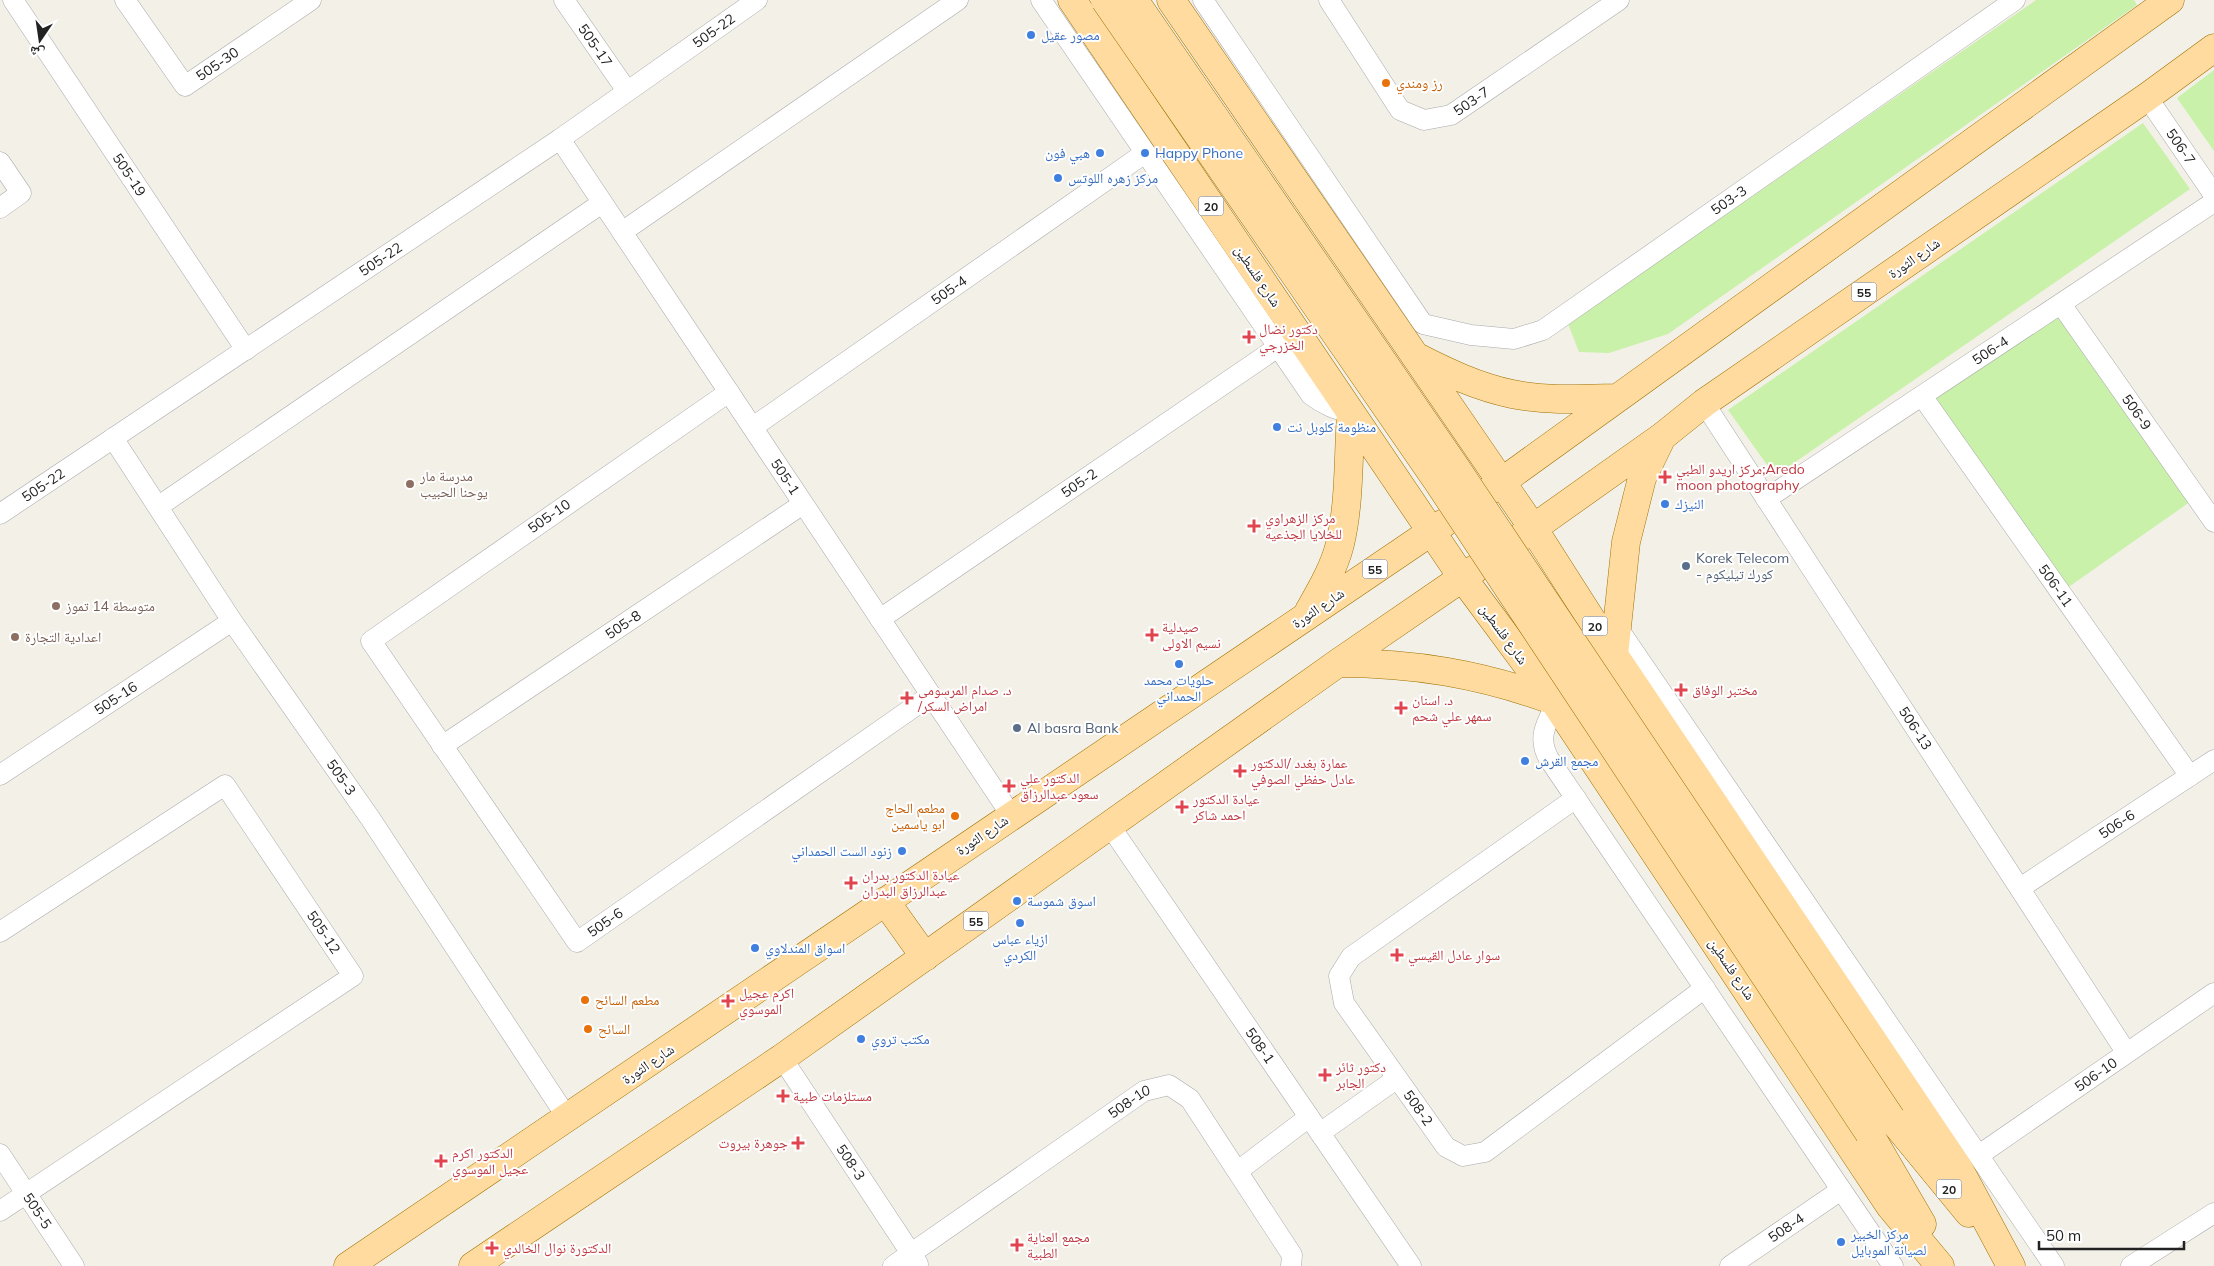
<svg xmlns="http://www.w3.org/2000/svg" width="2214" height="1266" font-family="Mulish,'Noto Naskh Arabic',sans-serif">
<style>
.grass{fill:#c9f1aa}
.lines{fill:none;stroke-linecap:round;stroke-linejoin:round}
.street-casing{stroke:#a9a9a9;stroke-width:21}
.primary-casing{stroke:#9f7300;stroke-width:29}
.street{stroke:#fff;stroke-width:20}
.primary{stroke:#ffdba0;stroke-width:28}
.primary-bridge-casing{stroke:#9f7300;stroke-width:29;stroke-linecap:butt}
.primary-bridge{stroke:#ffdba0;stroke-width:28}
.shop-dot{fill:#3f7fe0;stroke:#fff;stroke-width:2}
.food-dot{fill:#e8710a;stroke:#fff;stroke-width:2}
.health-dot{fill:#e0444e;stroke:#fff;stroke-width:2}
.education-dot{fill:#8d6e63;stroke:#fff;stroke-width:2}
.service-dot{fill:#5c6f8a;stroke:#fff;stroke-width:2}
.labels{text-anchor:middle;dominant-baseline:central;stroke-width:4;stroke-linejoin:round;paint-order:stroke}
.shield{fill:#fff;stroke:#646464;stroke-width:1}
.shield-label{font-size:12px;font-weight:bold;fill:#222}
.street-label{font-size:14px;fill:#222;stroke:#fff}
.shop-label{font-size:14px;fill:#366cbe;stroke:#fff;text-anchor:start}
.food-label{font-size:14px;fill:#c56008;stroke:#fff;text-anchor:start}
.health-label{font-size:14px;fill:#be3a42;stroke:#fff;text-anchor:start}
.education-label{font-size:14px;fill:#785e54;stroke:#fff;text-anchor:start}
.service-label{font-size:14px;fill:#4e5e75;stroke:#fff;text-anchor:start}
</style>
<rect width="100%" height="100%" fill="#f3f0e8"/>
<path class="grass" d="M2036,0h98l3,5 -469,329 -59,19 -30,-1 -11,-28z
M2214,70v81l-37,-53z
M2143,123l47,66 -415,287 -47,-66z
M2061,304l136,193 -137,96 -138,-197z"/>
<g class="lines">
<defs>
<g id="street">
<path id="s1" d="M13,0l233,350"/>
<path id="s2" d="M125,0l60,86 126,-86"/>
<path id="s3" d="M564,0l63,91"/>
<path d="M1041,0l270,395c13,10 24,14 40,18"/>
<path id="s4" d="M1203,0l220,324 48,11 43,4 29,-9 472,-330"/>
<path id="s5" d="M1329,0l71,110 24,10 27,-5 168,-115"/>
<path id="s6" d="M2147,97l67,98"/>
<path id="s7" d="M560,139l451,676"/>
<path d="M0,162l21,31 -21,15"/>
<path d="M622,232l336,-232"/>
<path id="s8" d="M2061,304l153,218"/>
<path id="s9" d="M729,392l-358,249 206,301 354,-247"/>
<path id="s10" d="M1922,396l268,380"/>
<path id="s11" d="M1704,403l422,649"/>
<path id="s12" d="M753,427l392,-274"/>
<path id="s13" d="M113,438l119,183 138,197 198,301"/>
<path id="s14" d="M1766,499l448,-297"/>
<path d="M159,506l443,-303"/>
<path id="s15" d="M0,514l560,-375 197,-139"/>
<path id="s16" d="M880,619l398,-272"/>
<path d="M1617,627l437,639"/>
<path d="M1556,704c-10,20 -19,34 -7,55l344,507"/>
<path id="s17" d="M442,746l361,-242"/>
<path id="s18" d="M0,775l232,-154"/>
<path id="s19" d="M1576,798l-225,159 -12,19 5,27 102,144 17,9 22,-4 220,-164"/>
<path id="s20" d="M1110,826l301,440"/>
<path id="s21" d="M2020,888l194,-128"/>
<path id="s22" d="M0,932l225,-147 128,191 -353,235"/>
<path id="s23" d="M782,1058l136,206"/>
<path d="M1320,1133l76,-54"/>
<path id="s24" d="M0,1154l74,112"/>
<path id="s25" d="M1979,1155l235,-162"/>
<path d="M1238,1171l71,-54"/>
<path id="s26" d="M893,1266l251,-175 25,-6 21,14 102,156 -1,11"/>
<path id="s27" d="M1730,1266l111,-76"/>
<path d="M2131,1266l83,-53"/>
</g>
<path id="primary" d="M1072,0l390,577 94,127 334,502 50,60
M1171,0l362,528 81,127 345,514 52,97
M1415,356c31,16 63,31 97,38 34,7 69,5 104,4
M1486,493l684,-493
M1518,539l145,-103 41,-33 443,-306 67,-49
M1309,611c12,-21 25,-43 31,-67 10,-42 8,-88 11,-131
M1614,655l12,-113 16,-64 19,-39
M1338,663c76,0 142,11 214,37
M885,901l40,56
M1891,1118l78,95
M1869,1133l53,91
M348,1266l1096,-743
M473,1266l309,-208 556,-395 137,-94"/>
</defs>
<use href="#street" class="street-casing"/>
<use href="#primary" class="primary-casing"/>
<use href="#street" class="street"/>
<use href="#primary" class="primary"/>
<defs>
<path id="primary-bridge" d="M1105,0l333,482 431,651
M1134,0l322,468 435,650"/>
</defs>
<use href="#primary-bridge" class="primary-bridge-casing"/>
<use href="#primary-bridge" class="primary-bridge"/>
</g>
<g class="shop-dot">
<circle cx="1031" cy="35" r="5"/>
<circle cx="1100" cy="153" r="5"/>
<circle cx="1145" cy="153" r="5"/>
<circle cx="1058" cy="178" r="5"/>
<circle cx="1277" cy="427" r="5"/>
<circle cx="1665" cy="504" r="5"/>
<circle cx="1179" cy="664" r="5"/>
<circle cx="1525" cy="761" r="5"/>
<circle cx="902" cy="851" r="5"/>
<circle cx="1017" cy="901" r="5"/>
<circle cx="1020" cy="923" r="5"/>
<circle cx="755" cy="948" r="5"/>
<circle cx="861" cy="1039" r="5"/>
<circle cx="1841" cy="1242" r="5"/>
</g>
<g class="food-dot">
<circle cx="1386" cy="83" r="5"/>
<circle cx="955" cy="816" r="5"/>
<circle cx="585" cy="1000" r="5"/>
<circle cx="588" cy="1029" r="5"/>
</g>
<g class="health-dot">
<path d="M1246.5 329.5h5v5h5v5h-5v5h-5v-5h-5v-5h5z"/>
<path d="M1662.5 469.5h5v5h5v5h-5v5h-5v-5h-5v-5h5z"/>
<path d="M1251.5 518.5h5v5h5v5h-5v5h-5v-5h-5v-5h5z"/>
<path d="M1149.5 627.5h5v5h5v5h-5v5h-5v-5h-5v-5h5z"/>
<path d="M1678.5 682.5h5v5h5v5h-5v5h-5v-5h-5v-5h5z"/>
<path d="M904.5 690.5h5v5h5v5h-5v5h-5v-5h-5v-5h5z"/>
<path d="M1398.5 700.5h5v5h5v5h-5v5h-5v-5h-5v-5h5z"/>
<path d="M1237.5 763.5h5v5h5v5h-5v5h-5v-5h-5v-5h5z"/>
<path d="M1006.5 778.5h5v5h5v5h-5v5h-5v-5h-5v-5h5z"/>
<path d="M1179.5 799.5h5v5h5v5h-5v5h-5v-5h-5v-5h5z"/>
<path d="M848.5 875.5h5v5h5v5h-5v5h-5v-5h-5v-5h5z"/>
<path d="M1394.5 947.5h5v5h5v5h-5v5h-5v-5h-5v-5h5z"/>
<path d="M725.5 993.5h5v5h5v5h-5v5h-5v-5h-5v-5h5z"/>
<path d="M1322.5 1067.5h5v5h5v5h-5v5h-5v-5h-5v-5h5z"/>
<path d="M780.5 1088.5h5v5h5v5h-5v5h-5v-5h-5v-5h5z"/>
<path d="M795.5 1135.5h5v5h5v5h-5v5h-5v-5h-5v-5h5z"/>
<path d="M438.5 1153.5h5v5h5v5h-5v5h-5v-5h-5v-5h5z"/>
<path d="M1014.5 1237.5h5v5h5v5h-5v5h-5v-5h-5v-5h5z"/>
<path d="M489.5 1240.5h5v5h5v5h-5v5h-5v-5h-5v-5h5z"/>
</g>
<g class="education-dot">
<circle cx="410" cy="484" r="5"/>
<circle cx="56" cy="606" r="5"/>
<circle cx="15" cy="637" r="5"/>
</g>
<g class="service-dot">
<circle cx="1686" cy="566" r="5"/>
<circle cx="1017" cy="728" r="5"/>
</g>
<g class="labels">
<g class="shield">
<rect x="1198.5" y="196.5" width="25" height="19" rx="4"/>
<rect x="1851.5" y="282.5" width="25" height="19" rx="4"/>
<rect x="1362.5" y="559.5" width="25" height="19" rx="4"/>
<rect x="1582.5" y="616.5" width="25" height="19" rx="4"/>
<rect x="963.5" y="911.5" width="25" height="19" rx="4"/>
<rect x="1936.5" y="1179.5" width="25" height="19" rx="4"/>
</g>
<g class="shield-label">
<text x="1211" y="206">20</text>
<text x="1864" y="292">55</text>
<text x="1375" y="569">55</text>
<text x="1595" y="626">20</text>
<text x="976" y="921">55</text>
<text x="1949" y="1189">20</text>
</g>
<g class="street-label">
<text stroke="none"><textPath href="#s15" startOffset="862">505-22</textPath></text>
<text stroke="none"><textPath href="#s3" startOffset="55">505-17</textPath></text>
<text stroke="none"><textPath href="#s2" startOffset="144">505-30</textPath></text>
<text stroke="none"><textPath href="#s5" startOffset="209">503-7</textPath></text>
<text stroke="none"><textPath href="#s6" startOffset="60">506-7</textPath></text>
<text stroke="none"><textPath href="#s1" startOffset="210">505-19</textPath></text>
<text stroke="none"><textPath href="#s4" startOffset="741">503-3</textPath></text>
<text transform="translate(1914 258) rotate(-35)">شارع الثورة</text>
<text stroke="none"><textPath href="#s15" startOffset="458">505-22</textPath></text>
<text transform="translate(1258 276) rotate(56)">شارع فلسطين</text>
<text stroke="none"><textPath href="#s12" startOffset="239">505-4</textPath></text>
<text stroke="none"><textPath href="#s14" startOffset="269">506-4</textPath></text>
<text stroke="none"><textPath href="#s8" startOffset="132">506-9</textPath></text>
<text stroke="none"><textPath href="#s7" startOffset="406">505-1</textPath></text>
<text stroke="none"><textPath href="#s16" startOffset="241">505-2</textPath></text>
<text stroke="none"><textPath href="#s15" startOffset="52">505-22</textPath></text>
<text transform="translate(549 516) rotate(-35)">505-10</text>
<text stroke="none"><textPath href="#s10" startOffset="232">506-11</textPath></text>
<text transform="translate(1318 608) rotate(-34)">شارع الثورة</text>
<text stroke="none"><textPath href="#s17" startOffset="218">505-8</textPath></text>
<text transform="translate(1504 634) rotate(54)">شارع فلسطين</text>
<text stroke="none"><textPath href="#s18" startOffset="139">505-16</textPath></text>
<text stroke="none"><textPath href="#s11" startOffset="388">506-13</textPath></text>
<text stroke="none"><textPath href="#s13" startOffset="409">505-3</textPath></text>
<text stroke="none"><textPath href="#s21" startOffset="116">506-6</textPath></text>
<text transform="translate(982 835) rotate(-34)">شارع الثورة</text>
<text stroke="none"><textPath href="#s9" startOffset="835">505-6</textPath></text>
<text stroke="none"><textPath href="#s22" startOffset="446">505-12</textPath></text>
<text transform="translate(1732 969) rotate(56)">شارع فلسطين</text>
<text stroke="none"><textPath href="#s20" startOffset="266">508-1</textPath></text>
<text transform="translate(648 1064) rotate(-34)">شارع الثورة</text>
<text stroke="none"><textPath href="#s25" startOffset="142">506-10</textPath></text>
<text stroke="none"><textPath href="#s26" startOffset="288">508-10</textPath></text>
<text stroke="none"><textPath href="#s19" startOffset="454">508-2</textPath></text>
<text stroke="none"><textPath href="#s23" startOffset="125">508-3</textPath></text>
<text stroke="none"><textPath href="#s24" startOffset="68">505-5</textPath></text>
<text stroke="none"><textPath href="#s27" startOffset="68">508-4</textPath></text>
</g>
<g class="shop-label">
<text x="1041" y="35">مصور عقيل</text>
<text x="1090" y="153" text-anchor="end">هبي فون</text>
<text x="1155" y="153">Happy Phone</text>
<text x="1068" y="178">مركز زهره اللوتس</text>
<text x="1287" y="427">منظومة كلوبل نت</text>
<text x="1675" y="504">النيزك</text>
<text x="1179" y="680" text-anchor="middle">حلويات محمد<tspan x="1179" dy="16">الحمداني</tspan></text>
<text x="1535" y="761">مجمع القرش</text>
<text x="892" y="851" text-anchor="end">زنود الست الحمداني</text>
<text x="1027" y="901">اسوق شموسة</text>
<text x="1020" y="939" text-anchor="middle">ازياء عباس<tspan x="1020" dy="16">الكردي</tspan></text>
<text x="765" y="948">اسواق المندلاوي</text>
<text x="871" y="1039">مكتب تروي</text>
<text x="1851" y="1234">مركز الخبير<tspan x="1851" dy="16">لصيانة الموبايل</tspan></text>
</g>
<g class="food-label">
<text x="1396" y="83">رز ومندي</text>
<text x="945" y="808" text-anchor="end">مطعم الحاج<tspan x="945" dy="16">ابو ياسمين</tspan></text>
<text x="595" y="1000">مطعم السائح</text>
<text x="598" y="1029">السائح</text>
</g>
<g class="health-label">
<text x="1259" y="329">دكتور نضال<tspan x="1259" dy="16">الخزرجي</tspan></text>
<text x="1676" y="469">مركز اريدو الطبي;Aredo<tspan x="1676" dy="16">moon photography</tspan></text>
<text x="1265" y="518">مركز الزهراوي<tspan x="1265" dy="16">للخلايا الجذعيه</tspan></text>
<text x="1162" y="627">صيدلية<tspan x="1162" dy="16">نسيم الاولى</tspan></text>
<text x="918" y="690">د. صدام المرسومي<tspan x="918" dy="16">/امراض السكر</tspan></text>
<text x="1692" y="690">مختبر الوفاق</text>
<text x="1412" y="700">د. اسنان<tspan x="1412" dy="16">سمهر علي شحم</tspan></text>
<text x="1251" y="763">عمارة بغدد /الدكتور<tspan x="1251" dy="16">عادل حفظي الصوفي</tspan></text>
<text x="1020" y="778">الدكتور علي<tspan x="1020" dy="16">سعود عبدالرزاق</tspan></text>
<text x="1193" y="799">عيادة الدكتور<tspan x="1193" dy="16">احمد شاكر</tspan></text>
<text x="862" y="875">عيادة الدكتور بدران<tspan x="862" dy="16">عبدالرزاق البدران</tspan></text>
<text x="1408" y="955">سوار عادل القيسي</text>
<text x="739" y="993">اكرم عجيل<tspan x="739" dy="16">الموسوي</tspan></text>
<text x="1336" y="1067">دكتور ثائر<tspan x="1336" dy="16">الجابر</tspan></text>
<text x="793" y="1096">مستلزمات طبية</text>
<text x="788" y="1143" text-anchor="end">جوهرة بيروت</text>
<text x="452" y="1153">الدكتور اكرم<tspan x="452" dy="16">عجيل الموسوي</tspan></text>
<text x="1027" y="1237">مجمع العناية<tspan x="1027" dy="16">الطبية</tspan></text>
<text x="503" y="1248">الدكتورة نوال الخالدي</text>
</g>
<g class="education-label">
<text x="420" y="476">مدرسة مار<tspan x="420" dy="16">يوحنا الحبيب</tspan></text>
<text x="66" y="606">متوسطة 14 تموز</text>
<text x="25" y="637">اعدادية التجارة</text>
</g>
<g class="service-label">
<text x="1696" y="558">Korek Telecom<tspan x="1696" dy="16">- كورك تيليكوم</tspan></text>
<text x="1027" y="728">Al basra Bank</text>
</g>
</g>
<g transform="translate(40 40) rotate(193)" stroke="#ffffff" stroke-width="4" paint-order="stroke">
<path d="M0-4L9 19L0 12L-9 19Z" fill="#222222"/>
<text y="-8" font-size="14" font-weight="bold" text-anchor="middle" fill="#222222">ش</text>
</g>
<path d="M2039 1241v8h145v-8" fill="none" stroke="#222222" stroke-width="2.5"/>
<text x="2046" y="1241" font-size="15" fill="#222222" stroke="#ffffff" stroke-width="4" paint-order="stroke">50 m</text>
</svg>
